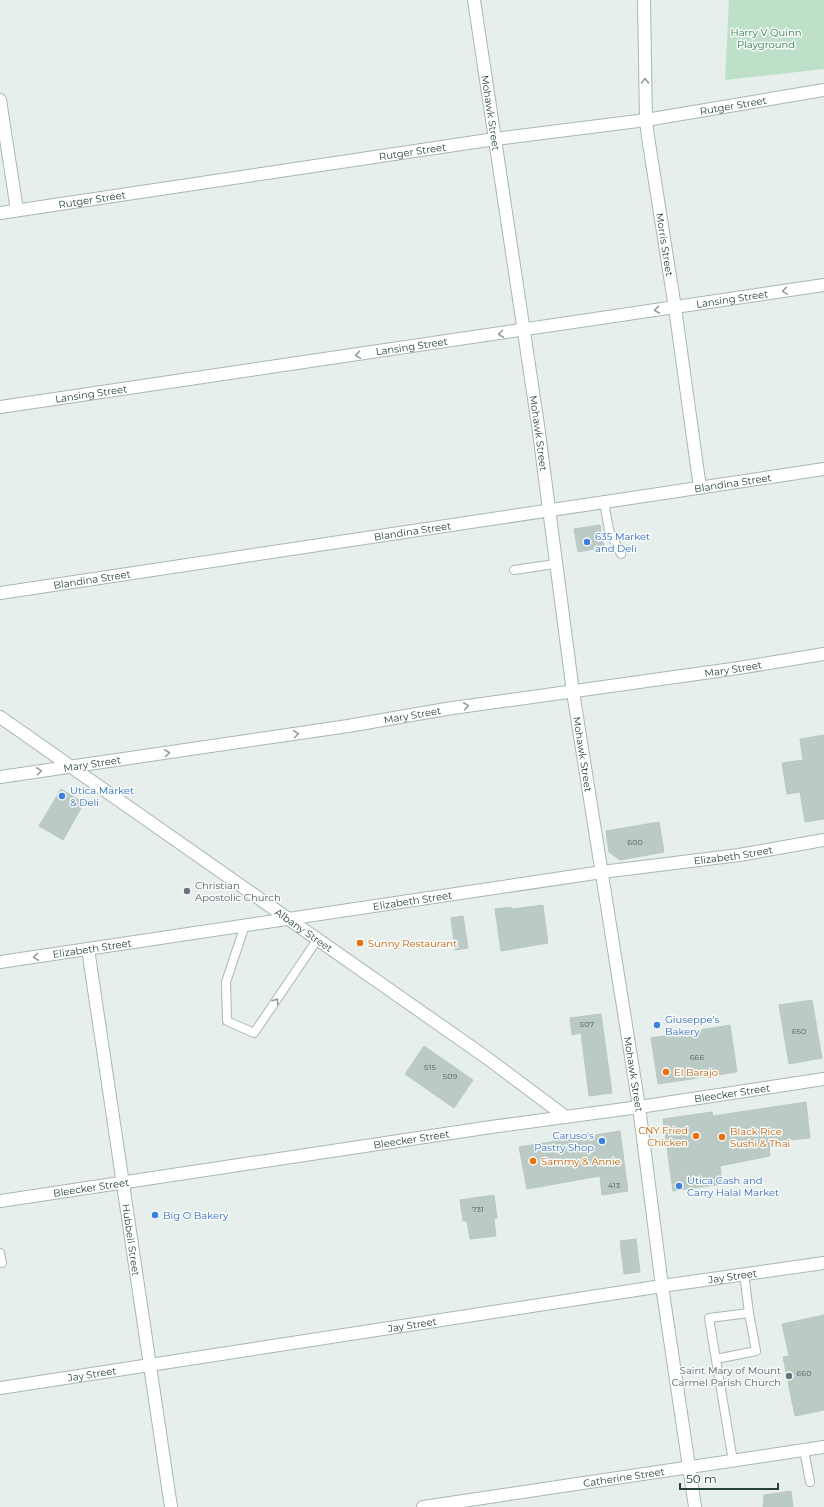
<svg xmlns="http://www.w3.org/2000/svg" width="824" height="1507" font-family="Montserrat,sans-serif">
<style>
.green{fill:#bfe0c8}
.building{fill:#bbcac4;stroke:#b8c9c2}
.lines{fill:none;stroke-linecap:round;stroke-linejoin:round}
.service-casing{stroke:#a8b8b2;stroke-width:10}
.minor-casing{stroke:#a8b8b2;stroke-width:14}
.tertiary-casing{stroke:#a8b8b2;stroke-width:14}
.service{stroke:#fff;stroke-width:8}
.minor{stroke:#fff;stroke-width:12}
.tertiary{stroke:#fff;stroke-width:12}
.oneway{stroke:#92a09c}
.shop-dot{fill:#3f7fe0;stroke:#f7fbf9;stroke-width:1.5}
.worship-dot{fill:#6b7280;stroke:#f7fbf9;stroke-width:1.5}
.food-dot{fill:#e8710a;stroke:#f7fbf9;stroke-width:1.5}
.labels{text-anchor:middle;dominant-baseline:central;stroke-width:3;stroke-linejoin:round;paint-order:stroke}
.number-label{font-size:8px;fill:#4a645c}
.park-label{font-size:10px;fill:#2d7a4b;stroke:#f7fbf9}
.street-label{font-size:10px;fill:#24423a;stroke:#f7fbf9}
.shop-label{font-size:10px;fill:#366cbe;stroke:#f7fbf9;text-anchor:start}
.worship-label{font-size:10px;fill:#5b616d;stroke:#f7fbf9;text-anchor:start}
.food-label{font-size:10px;fill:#c56008;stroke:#f7fbf9;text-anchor:start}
</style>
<rect width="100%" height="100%" fill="#e6efeb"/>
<path class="green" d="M729,0h95v69l-99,11z"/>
<path class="building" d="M600,525l4,22 -26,5 -4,-23z
M824,735v84l-19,3 -5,-30 -13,2 -5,-31 21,-3 -3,-21z
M61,789l23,14 -21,37 -24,-14z
M659,822l5,30 -44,8 -11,-8 -3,-21z
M543,905l5,38 -47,8 -6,-42 16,-2 1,2z
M463,916l5,32 -13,2 -4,-32z
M812,1000l10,58 -33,6 -10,-59z
M601,1014l11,79 -23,3 -8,-63 -9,2 -2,-17z
M730,1025l7,47 -79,12 -7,-46z
M424,1046l49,34 -19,28 -49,-34z
M806,1102l4,36 -30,3 1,5 -12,2 1,8 -50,10 2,18 -49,7 -10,-72 49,-7 1,4z
M620,1131l8,60 -26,4 -2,-19 -73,13 -8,-42z
M494,1195l3,23 -3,1 2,17 -26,3 -3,-18h-4l-3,-21z
M636,1239l4,33 -16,2 -4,-33z
M824,1315v95l-29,6 -12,-59 6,-1 -7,-32z
M791,1491l2,16h-30l1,-12z"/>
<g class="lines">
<defs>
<path id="service" d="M604,502l5,28 12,24
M514,570l41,-6
M245,925l-19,57 1,39 27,12 63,-93
M0,1253l2,10
M744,1274l5,39
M716,1359l40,-8 -7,-38 -40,5 24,143
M804,1450l6,32"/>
<g id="minor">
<path id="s1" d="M644,0l2,120 2,17 27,171 25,180"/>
<path d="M0,100l17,110"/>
<path id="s2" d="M0,407l824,-122"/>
<path id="s3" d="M0,593l824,-124"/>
<path id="s4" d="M0,777l348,-51 98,-17 286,-40 92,-15"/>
<path id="s5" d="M88,949l83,558"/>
<path id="s6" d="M0,962l602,-90 137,-17 85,-15"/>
<path id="s7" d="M0,1388l662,-102 162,-23"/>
<path id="s8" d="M423,1507l401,-60"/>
</g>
<g id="tertiary">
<path id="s9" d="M474,0l64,425 35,267 66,415 23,179 33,221"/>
<path id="s10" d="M0,213l495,-74 151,-19 178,-30"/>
<path id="s11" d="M0,717l487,341 79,59"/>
<path id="s12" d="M0,1201l491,-74 148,-20 185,-28"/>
</g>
</defs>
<use href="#service" class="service-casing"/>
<use href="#minor" class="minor-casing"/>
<use href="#tertiary" class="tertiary-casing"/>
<use href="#service" class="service"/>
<use href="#minor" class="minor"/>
<use href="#tertiary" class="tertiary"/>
</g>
<defs><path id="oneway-chevron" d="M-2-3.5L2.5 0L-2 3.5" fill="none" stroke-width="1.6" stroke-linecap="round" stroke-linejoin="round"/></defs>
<g class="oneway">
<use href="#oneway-chevron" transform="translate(645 81) rotate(-92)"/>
<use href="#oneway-chevron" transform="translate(785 291) rotate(171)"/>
<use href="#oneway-chevron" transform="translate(657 310) rotate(172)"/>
<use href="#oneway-chevron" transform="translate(501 334) rotate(172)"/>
<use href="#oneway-chevron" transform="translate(358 355) rotate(172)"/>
<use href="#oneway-chevron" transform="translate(466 706) rotate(-8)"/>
<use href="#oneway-chevron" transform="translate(296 734) rotate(-8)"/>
<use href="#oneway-chevron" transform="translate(167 753) rotate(-8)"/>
<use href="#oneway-chevron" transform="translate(39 771) rotate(-8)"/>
<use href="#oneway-chevron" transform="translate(36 957) rotate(172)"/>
<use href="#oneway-chevron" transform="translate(276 1001) rotate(-56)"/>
</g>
<g class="shop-dot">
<circle cx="587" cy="542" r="4"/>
<circle cx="62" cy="796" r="4"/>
<circle cx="657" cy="1025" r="4"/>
<circle cx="602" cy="1141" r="4"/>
<circle cx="679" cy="1186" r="4"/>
<circle cx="155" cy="1215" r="4"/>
</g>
<g class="worship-dot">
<circle cx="187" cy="891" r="4"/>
<circle cx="789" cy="1376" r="4"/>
</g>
<g class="food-dot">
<circle cx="360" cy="943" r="4"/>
<circle cx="666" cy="1072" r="4"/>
<circle cx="696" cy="1136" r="4"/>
<circle cx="722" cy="1137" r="4"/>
<circle cx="533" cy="1161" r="4"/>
</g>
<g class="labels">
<g class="number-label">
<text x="635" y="842">600</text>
<text x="587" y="1024">507</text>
<text x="799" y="1031">650</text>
<text x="697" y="1057">666</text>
<text x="430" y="1067">515</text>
<text x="450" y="1076">509</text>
<text x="614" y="1185">413</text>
<text x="478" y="1209">731</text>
<text x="804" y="1373">660</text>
</g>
<g class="park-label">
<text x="766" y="32">Harry V Quinn<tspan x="766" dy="12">Playground</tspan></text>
</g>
<g class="street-label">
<text stroke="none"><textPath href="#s10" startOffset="741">Rutger Street</textPath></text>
<text stroke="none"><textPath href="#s9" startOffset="114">Mohawk Street</textPath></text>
<text stroke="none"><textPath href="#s10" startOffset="417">Rutger Street</textPath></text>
<text stroke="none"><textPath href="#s10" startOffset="93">Rutger Street</textPath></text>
<text stroke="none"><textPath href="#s1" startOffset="246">Morris Street</textPath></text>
<text stroke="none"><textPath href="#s2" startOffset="740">Lansing Street</textPath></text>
<text stroke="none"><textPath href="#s2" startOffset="416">Lansing Street</textPath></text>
<text stroke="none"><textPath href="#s2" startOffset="92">Lansing Street</textPath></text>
<text stroke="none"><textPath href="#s9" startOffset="438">Mohawk Street</textPath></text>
<text stroke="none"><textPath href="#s3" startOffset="741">Blandina Street</textPath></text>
<text stroke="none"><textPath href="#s3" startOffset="417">Blandina Street</textPath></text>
<text stroke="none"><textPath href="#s3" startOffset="93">Blandina Street</textPath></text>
<text stroke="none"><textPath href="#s4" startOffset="741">Mary Street</textPath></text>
<text stroke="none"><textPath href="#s4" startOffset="417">Mary Street</textPath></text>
<text stroke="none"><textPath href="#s9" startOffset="762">Mohawk Street</textPath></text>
<text stroke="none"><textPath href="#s4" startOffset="93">Mary Street</textPath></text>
<text stroke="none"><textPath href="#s6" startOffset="741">Elizabeth Street</textPath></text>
<text stroke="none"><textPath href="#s6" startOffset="417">Elizabeth Street</textPath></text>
<text stroke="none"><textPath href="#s11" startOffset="371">Albany Street</textPath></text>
<text stroke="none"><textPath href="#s6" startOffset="93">Elizabeth Street</textPath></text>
<text stroke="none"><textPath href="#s9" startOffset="1086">Mohawk Street</textPath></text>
<text stroke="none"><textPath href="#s12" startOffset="740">Bleecker Street</textPath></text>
<text stroke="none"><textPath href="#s12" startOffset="416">Bleecker Street</textPath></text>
<text stroke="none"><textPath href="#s12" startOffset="92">Bleecker Street</textPath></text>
<text stroke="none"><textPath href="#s5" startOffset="294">Hubbell Street</textPath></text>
<text stroke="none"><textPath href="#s7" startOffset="741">Jay Street</textPath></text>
<text stroke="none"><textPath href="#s7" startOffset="417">Jay Street</textPath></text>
<text stroke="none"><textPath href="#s7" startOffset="93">Jay Street</textPath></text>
<text stroke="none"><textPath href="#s8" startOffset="203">Catherine Street</textPath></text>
</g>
<g class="shop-label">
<text x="595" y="536">635 Market<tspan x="595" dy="12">and Deli</tspan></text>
<text x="70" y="790">Utica Market<tspan x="70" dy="12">&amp; Deli</tspan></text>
<text x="665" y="1019">Giuseppe's<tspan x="665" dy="12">Bakery</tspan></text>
<text x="594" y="1135" text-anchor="end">Caruso's<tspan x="594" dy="12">Pastry Shop</tspan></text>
<text x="687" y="1180">Utica Cash and<tspan x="687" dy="12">Carry Halal Market</tspan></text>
<text x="163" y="1215">Big O Bakery</text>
</g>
<g class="worship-label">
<text x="195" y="885">Christian<tspan x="195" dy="12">Apostolic Church</tspan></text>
<text x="781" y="1370" text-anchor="end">Saint Mary of Mount<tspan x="781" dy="12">Carmel Parish Church</tspan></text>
</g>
<g class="food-label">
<text x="368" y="943">Sunny Restaurant</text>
<text x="674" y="1072">El Barajo</text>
<text x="688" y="1130" text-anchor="end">CNY Fried<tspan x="688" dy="12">Chicken</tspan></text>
<text x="730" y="1131">Black Rice<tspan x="730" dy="12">Sushi &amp; Thai</tspan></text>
<text x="541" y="1161">Sammy &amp; Annie</text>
</g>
</g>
<path d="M680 1483v6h98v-6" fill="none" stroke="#24423a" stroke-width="2"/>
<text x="686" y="1483" font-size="12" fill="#24423a" stroke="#f7fbf9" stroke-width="3" paint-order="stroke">50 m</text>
</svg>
